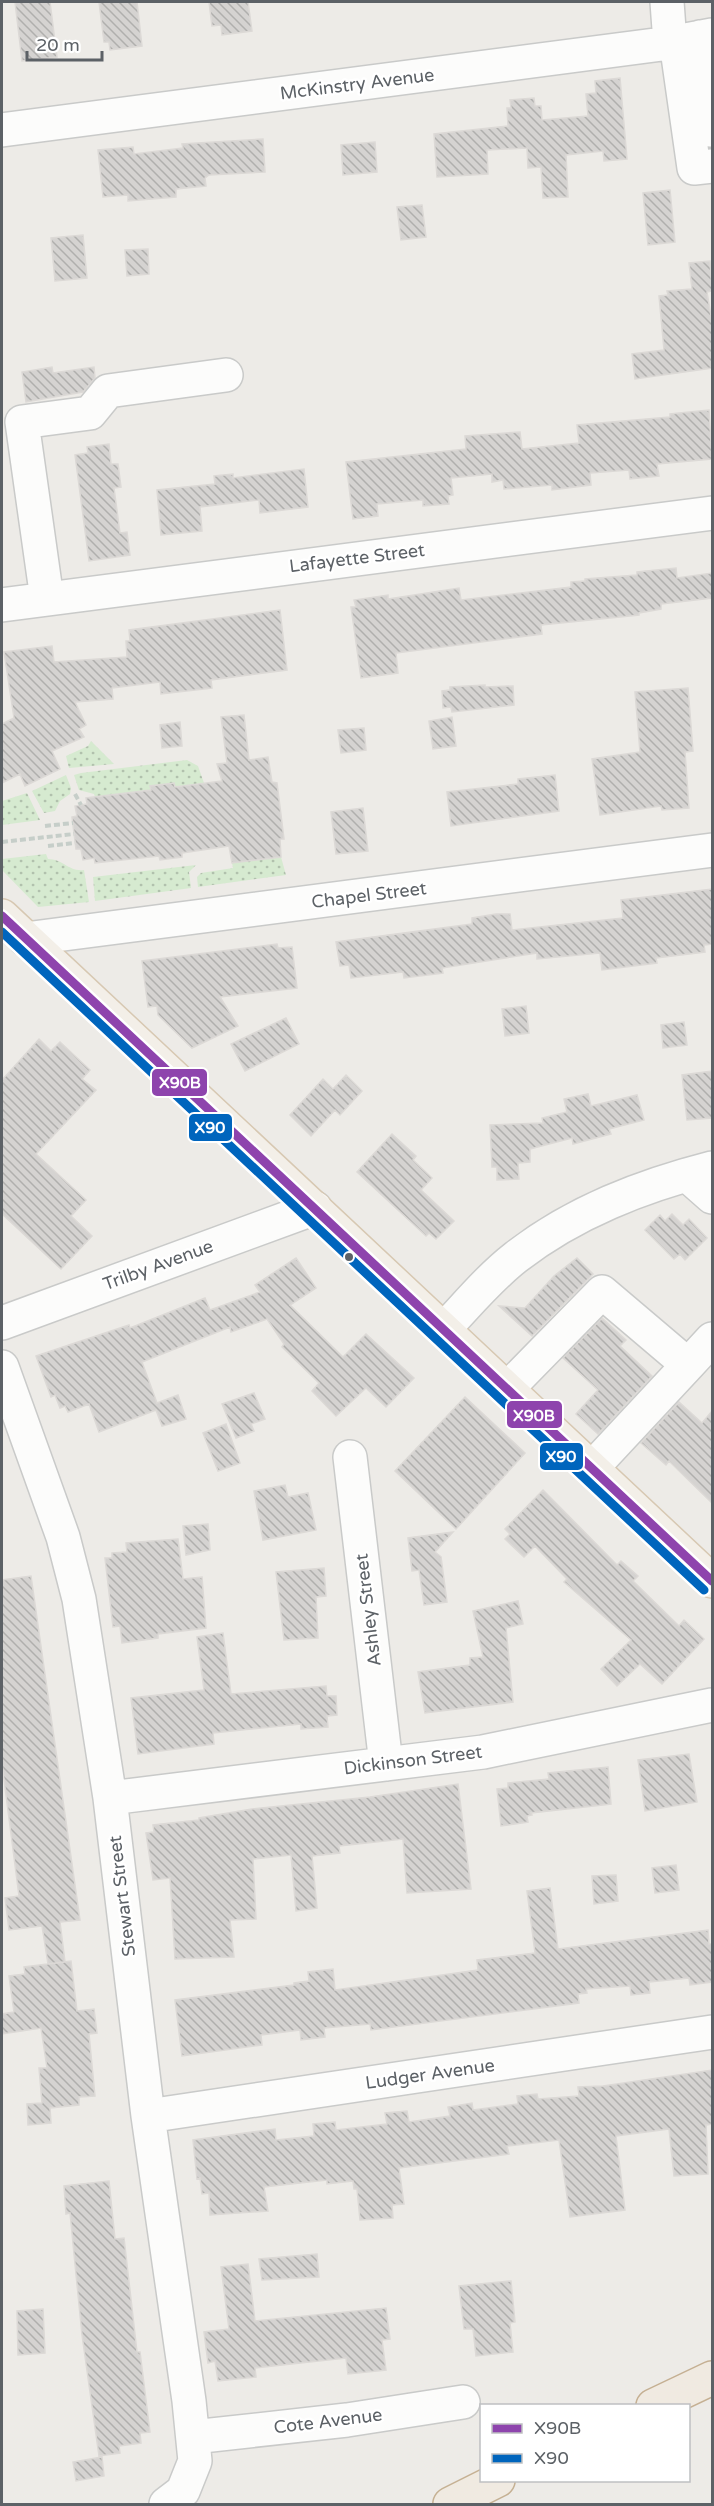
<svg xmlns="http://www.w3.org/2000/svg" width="714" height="2506" font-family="'Varela Round',sans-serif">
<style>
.grass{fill:url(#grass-dots)}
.building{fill:url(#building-back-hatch);stroke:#dcd9d6;stroke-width:1.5}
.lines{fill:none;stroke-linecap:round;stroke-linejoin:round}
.minor-casing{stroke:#c9cac9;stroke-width:36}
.major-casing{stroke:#d7c8b2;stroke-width:36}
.highway-casing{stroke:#c5b093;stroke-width:36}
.path{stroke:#c6cec9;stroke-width:4;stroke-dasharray:6 3;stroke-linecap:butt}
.minor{stroke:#fcfcfb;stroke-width:33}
.major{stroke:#f3efe8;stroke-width:33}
.highway{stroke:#f0eae1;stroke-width:33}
.bus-1-casing{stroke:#fff;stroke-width:14}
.bus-2-casing{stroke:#fff;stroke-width:14}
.bus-1{stroke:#8e44ad;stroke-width:9}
.bus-2{stroke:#0065bd;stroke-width:9}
.bus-dot{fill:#5c6166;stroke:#fff;stroke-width:2}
.labels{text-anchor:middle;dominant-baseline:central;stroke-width:5;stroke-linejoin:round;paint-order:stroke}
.street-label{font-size:18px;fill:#5c6166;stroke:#fff}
.line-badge{stroke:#fff;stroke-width:2}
.badge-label{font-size:16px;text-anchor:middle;font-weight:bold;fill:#fff}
</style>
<defs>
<pattern id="grass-dots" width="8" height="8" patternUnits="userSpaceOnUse" patternTransform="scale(1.5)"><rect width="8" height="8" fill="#d6ead0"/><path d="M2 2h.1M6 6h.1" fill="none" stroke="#b1c1ad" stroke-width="1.8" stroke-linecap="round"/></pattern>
<pattern id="building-back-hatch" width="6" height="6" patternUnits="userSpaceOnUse" patternTransform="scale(1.5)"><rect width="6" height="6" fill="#d5d3d1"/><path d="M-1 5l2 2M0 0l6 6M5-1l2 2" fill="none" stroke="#b0afad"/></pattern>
</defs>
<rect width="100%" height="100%" fill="#edebe7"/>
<path class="grass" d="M91,741l23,23 -45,4 -3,-12 22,-10z
M187,760l11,6 6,17 -29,4 -1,-4 -23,3v4l-56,7 -1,-3 -15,-4 -5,-15 7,-2z
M66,775l5,13 -1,6 -10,7 -5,10 -11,2 -12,-22z
M27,793l13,27 -38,5v-24z
M46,854l2,5c15,0 21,13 36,11l5,32 -51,5 -36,-37v-11z
M281,857l5,18 -88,12 -1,-10 4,-4 32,-5 -1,-5z
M196,865l-7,7 2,16 -96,13 -2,-24z"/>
<path class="building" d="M15,2h35l7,55 -35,4z
M99,2h38l5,44 -32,4 -1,-8h-5z
M209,2h39l4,29 -30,4 -1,-10 -9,1z
M620,78l7,81 -23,2 -1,-10 -37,4 2,42 -25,1 -2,-31 -13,1 -1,-20 -40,2 1,24 -51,3 -3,-43 74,-8 -1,-18h4l-1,-8 24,-2 1,8h6l1,14 46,-4 -2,-22 10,-1 -1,-12z
M263,139l2,33 -56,3 -4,3 1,8 -30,3v8l-48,4v-6l-25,2 -5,-47 35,-3 1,7 49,-6 -1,-4z
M375,142l2,30 -34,3 -2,-30z
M670,190l5,52 -27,3 -5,-52z
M422,205l4,32 -25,3 -4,-33z
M83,235l4,43 -32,3 -4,-43z
M148,249l1,25 -22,2 -2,-26z
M710,261l2,30 -5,1 5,30v46l-77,11 -3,-25 32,-4 -5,-54 9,-1 -1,-4 25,-2 -3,-26z
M52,367l1,6 41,-6 1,11 -12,14 -57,10 -4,-30z
M709,410l3,49 -55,5 2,12 -29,3 -1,-9 -39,3 1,12 -39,5v-5l-48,4 -1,-9 -11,2v-8l-41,4 2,17 -5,1 1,8 -26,2v-6l-46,4 1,12 -25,3 -7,-57 120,-13 -1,-13 55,-4 2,17 57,-6 -2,-18 93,-8v-3z
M109,444l2,20h7l3,23 -7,1 6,45 7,-1 3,23 -41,6 -14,-106 13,-2 -1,-6z
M304,469l4,38 -48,6 -1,-13 -59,7 2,24 -41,4 -4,-45 58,-6 -1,-8 19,-2v4z
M676,568l1,10 35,-5v25l-51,6v5l-22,4v2l-98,10 1,9 -146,19 2,20 -37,5 -10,-71h5l-2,-7 34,-5v4l71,-11 2,12 110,-13v-5l14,-1v-2l52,-4v-3z
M280,610l7,60 -76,10 1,8 -51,6 -1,-12 -48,6 1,11 -38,3 11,23 -7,4 5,8 -32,14 8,18 -35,17 -5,-12 -18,9v-59l12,-6 -10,-66 48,-6 2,16 73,-5 -1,-16h4l-1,-11z
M485,685v2l28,-1 1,19 -62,7 -1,-5 -8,1 -1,-17 8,-1v-3z
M688,688l5,63 -8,1 4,56 -27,2 -1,-4 -61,9 -8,-56 48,-7 -5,-60z
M244,715l5,45 19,-3 4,25 5,1 7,56h-4l1,18 -49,6 -3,-17 -47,7v4l-22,3 -1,-4 -64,7 -1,-5 -11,2 -2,-11h-5l-4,-32 5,-1 -2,-10 12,-2 -1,-6 65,-8 -1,-4 24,-3 1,4 47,-6 -5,-17 10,-1 -6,-46z
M452,717l4,29 -23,3 -4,-28z
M180,722l2,24 -20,2 -2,-23z
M364,728l2,22 -25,3 -3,-23z
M555,775l4,36 -108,15 -4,-34 71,-8v-5z
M363,808l5,43 -32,3 -5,-42z
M712,889v55l-8,1 1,7 -49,6 1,5 -55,7 -2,-17 -63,6v-6l-95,15 1,5 -39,5 -1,-6 -52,6 -2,-13 -9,1 -4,-24 136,-18v-6l24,-4h14l2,16 111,-12 -2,-18z
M277,944l1,4 14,-1 5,41 -77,9 18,29 -46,22 -34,-33 -1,-9 -9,1 -6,-46z
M526,1006l3,27 -24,3 -3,-27z
M286,1018l13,26 -54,27 -14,-27z
M684,1022l3,23 -24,3 -2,-23z
M39,1039l12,12 9,-9 30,28 -8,9 14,11 -60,64 50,46 -15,16 21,20 -31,33 -59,-55v-134z
M712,1071v47l-25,2 -5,-45z
M346,1075l16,16 -22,24 -5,-5 -24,26 -21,-21 33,-36 10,10z
M588,1094l3,12 46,-11 7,25 -35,9 2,5 -38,10 -1,-6 -42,11v13l-12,1 1,16 -22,1v-13h-5l-2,-42 53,-2 -1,-5 25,-6 -3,-13z
M392,1134l24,22 -3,4 19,18 -11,12 33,31 -18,18 -7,-6 -3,3 -69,-64z
M672,1214l11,11 6,-6 18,19 -22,22 -5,-6 -6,5 -29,-29 15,-15 5,6z
M296,1258l20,30 -26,17 53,52 23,-23 48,44 -28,29 -20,-19 -30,28 -24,-25 7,-8 -37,-36 2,-3 -17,-25 -36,13 -1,-5 -88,35 15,41 21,-8 8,24 -24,7 -6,-16 -57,22 -10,-28 -21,8 -3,-6 -5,2 -5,-13 -4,2 -15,-41 93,-31 1,3 75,-30 5,12 50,-18 -5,-7z
M577,1258l16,16 -61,62 -33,-30 26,2 29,-32z
M602,1318l24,22 -6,6 32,30 -54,58 -22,-20 22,-24 -35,-32z
M254,1393l11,26 -14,5 3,7 -18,7 -14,-34z
M465,1397l60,56 -69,76 -61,-58z
M679,1402l23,21 10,-12v92l-43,-42 -3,4 -25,-22z
M226,1424l14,39 -22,8 -15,-38z
M285,1485l3,12 20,-4 8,37 -53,10 -9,-49z
M543,1490l74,75 4,-4 17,15 -5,5 46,45 5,-6 20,19 -42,45 -22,-20 -23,22 -16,-17 30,-29 -67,-58 3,-3 -32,-33 -11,11 -19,-18 5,-5 -5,-5z
M208,1524l2,26 -24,5 -3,-29z
M453,1532l-18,20 6,5 6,45 -23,3 -5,-35 -7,1 -4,-33z
M178,1539l5,40 19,-2 4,51 -48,6v4l-36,5 -2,-17 -7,1 -8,-69h7v-5l15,-1 -1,-9z
M324,1568l2,28 -10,1 2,41 -34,2 -8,-68z
M31,1576l49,344 -20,2 5,40 -17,2 -6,-38 -33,4 -4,-32 14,-2 -17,-132v-184z
M518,1601l5,23 -17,4 7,74 -88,11 -7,-41 52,-7v-7l13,-1 -10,-46z
M223,1633l8,61 95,-8 1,10h9l1,19 -10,1 1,11 -27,2v-5l-88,9 1,11 -76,10 -7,-56 73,-8 -7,-53z
M689,1754l8,48 -52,9 -7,-51z
M608,1767l3,37 -80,9 1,2 -5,1 1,6 -27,4 -4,-37 11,-1v-5l41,-4 -1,-6z
M458,1784l13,105 -64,4 -4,-54 -64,7 1,7 -28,3 5,52 -21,3 -5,-56 -38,4 3,60 -26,1 4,37 -59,2 -5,-81 -17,2 -7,-47 8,-1 -1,-7 46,-5v-2l53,-9 118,-12z
M676,1865l3,25 -24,3 -3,-25z
M616,1875l2,26 -24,3 -2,-28z
M550,1888l8,61 150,-19 1,14h3v38l-22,3 -1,-7 -40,4 1,11 -19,2 -1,-9 -44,3 1,4 -9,1 1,9 -208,27 -1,-6 -46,4 1,9 -24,3 -1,-10 -39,5 1,10 -80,11 -7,-56 119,-15v-2l15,-2 -1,-9 25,-3 2,21 143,-20 -1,-10 58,-7 -8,-62z
M71,1961l6,50 17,-2 3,24 -8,1 6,62 -16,1v8l-29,3 1,15 -23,2 -1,-21 15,-1 -3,-35h8l-6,-40 -39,6v-20l12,-2 -5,-36 16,-2 -1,-7z
M712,2070v54l-6,1 2,49 -34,2 -5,-47 -53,7 9,74 -55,7 -11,-77 -52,6 2,8 -110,14 5,36 -12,1 1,13 -33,2 -3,-31h-3l-1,-8 -26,3v-4l-63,7 4,24 -58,4 -1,-22 -7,1 -2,-16 -3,1 -4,-39 82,-11 1,11 38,-4 -1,-12 22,-2 1,8 51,-6 -2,-11 22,-2 2,11 41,-6 -2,-9 24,-4 1,7 45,-6 -1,-8 20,-2 1,5 41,-3 -1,-9 25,-1z
M109,2181l6,58 9,-1 13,114h3l10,80 -10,1 1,10 -22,3 1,7 -21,3 -17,-121 -12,-122 -4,1 -2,-28z
M317,2254l2,23 -57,3 -3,-21z
M248,2264l7,57 131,-13 4,31 -8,1 4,30 -38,4 -2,-16 -91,10 1,9 -38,4 -3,-20 -7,2 -4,-31 25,-3 -8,-62z
M511,2281l4,41 -5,1 3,29 -37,4 -3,-27h-9l-5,-43z
M43,2309l2,44 -27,2 -1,-44z
M102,2457l2,19 -28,5 -3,-19z"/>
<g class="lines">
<defs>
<path id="minor" d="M667,2l3,41
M700,37l10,93
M676,42l18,126 18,-2
M2,130l668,-87 42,-8
M47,599l-25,-177 68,-9 18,-22 118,-16
M2,605l710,-92
M25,939l687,-89
M687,1175l25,22
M2,1323l313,-115
M444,1329c23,-24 45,-51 72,-72 58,-45 126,-71 196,-89
M2,1367l61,170 16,62 31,199 38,318 41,285 6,60 -12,30 -17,13
M508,1388l94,-96 86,73 24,-26
M350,1457l36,307
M592,1468l96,-103
M110,1798l373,-46 229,-47
M148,2116l564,-84
M193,2437l154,-17 116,-18"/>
<path id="major" d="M2,916l710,665"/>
<path id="highway" d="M653,2406l59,-28
M450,2504l48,-24"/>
</defs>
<use href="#minor" class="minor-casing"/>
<use href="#major" class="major-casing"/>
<use href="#highway" class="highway-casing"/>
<path class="path" d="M75,794l6,11
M45,826l28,-3
M2,842l72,-8
M48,846l27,-3"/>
<use href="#minor" class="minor"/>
<use href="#major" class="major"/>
<use href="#highway" class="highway"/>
<defs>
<path id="bus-1" d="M2,916l710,665"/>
<path id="bus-2" d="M2,932l702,658"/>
</defs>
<use href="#bus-1" class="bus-1-casing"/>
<use href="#bus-2" class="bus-2-casing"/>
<use href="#bus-1" class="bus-1"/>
<use href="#bus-2" class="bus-2"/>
</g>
<circle class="bus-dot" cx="349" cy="1257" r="5"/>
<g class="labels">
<g class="street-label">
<text transform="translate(357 84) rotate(-7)">McKinstry Avenue</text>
<text transform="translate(357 558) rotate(-7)">Lafayette Street</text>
<text transform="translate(369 895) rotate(-7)">Chapel Street</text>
<text transform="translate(158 1265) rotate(-20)">Trilby Avenue</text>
<text transform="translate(368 1610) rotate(-97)">Ashley Street</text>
<text transform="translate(413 1760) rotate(-7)">Dickinson Street</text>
<text transform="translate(122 1896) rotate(-97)">Stewart Street</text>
<text transform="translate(430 2074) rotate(-8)">Ludger Avenue</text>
<text transform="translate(328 2421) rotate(-7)">Cote Avenue</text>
</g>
</g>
<g class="line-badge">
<rect x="151" y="1068" width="57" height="29" rx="6" fill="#8e44ad"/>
<rect x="188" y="1113" width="45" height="29" rx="6" fill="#0065bd"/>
<rect x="506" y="1400" width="57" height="29" rx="6" fill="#8e44ad"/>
<rect x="539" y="1442" width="45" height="29" rx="6" fill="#0065bd"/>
</g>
<g class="badge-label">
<text x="180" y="1088">X90B</text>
<text x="210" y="1133">X90</text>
<text x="534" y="1421">X90B</text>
<text x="561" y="1462">X90</text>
</g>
<rect width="714" height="2506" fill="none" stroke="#5c6166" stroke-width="6"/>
<rect x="480" y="2404" width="210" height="78" fill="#ffffff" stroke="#bec0c2" stroke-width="1.5"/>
<rect x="492" y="2424" width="30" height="9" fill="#8e44ad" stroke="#bec0c2" stroke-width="1.5"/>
<text x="534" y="2434" font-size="18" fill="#5c6166">X90B</text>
<rect x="492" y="2454" width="30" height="9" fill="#0065bd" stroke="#bec0c2" stroke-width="1.5"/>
<text x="534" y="2464" font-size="18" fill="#5c6166">X90</text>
<path d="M27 51v9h75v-9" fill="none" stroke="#5c6166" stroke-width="3"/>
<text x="36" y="51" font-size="18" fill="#5c6166" stroke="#ffffff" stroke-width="4.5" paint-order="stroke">20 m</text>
</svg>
